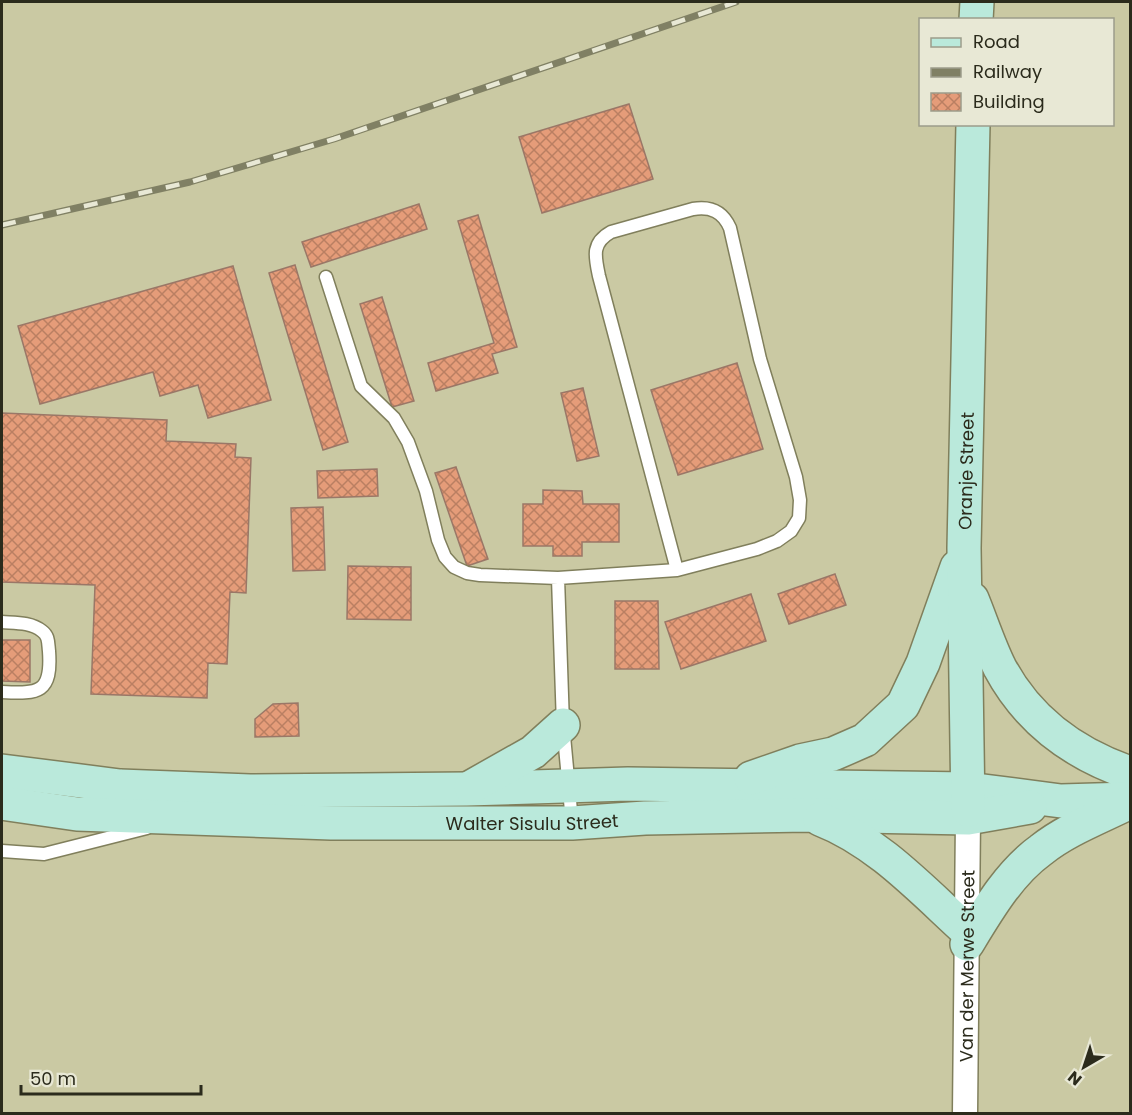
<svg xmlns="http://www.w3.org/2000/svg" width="1132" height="1115" font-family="Poppins,sans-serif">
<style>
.building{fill:url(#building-cross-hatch);stroke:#9a7767;stroke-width:1.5}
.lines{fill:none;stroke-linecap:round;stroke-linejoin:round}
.lane-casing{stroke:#807f5c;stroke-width:15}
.street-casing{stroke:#807f5c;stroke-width:27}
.secondary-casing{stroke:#807f5c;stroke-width:36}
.lane{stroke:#fff;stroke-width:12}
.street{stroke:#fff;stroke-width:24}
.secondary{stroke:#bae9db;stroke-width:33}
.rail-casing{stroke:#808064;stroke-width:7}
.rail{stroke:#e8e8d5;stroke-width:4.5;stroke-dasharray:14;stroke-linecap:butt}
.labels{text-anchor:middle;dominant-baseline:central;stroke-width:4.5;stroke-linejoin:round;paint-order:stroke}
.street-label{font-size:18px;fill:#2b2b1c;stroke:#e8e8d5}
</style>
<defs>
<pattern id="building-cross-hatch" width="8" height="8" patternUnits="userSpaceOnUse" patternTransform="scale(1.5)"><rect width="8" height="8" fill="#e59c79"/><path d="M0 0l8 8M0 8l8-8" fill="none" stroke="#ba7f62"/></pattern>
</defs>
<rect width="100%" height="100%" fill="#cac9a3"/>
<path class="building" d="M629,104l24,75 -111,34 -23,-76z
M419,204l8,25 -116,38 -9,-25z
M478,215l39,132 -25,7 6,19 -62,18 -8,-28 66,-20 -36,-122z
M295,265l53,177 -25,8 -54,-177z
M233,266l38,134 -63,18 -10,-33 -38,11 -7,-24 -113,32 -22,-78z
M382,297l32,104 -22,6 -32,-103z
M737,363l26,86 -85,26 -27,-85z
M583,388l16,68 -22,5 -16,-68z
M2,413l165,7 -1,21 70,3 -1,13 16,1 -5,135 -16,-1 -3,72 -19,-1 -1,35 -116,-4 4,-109 -93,-3z
M456,467l32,92 -21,7 -32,-93z
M377,469l1,27 -60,2 -1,-27z
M543,490l39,1 1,13h36v38h-37v14h-29v-10h-30v-42h20z
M323,507l2,63 -32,1 -2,-63z
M348,566l63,1v53l-64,-1z
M835,574l11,31 -57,19 -11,-30z
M751,594l15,47 -85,28 -16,-47z
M615,601h43l1,68h-44z
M2,640h28v42l-28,-1z
M298,703l1,33 -44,1v-18l18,-15z"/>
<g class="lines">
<defs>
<path id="lane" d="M326,277l35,109 33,32 14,24 18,49 12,49 7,17 9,10 13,6 13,2 78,3 119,-8 80,-21 20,-8 14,-10 8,-13 1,-18 -4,-23 -36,-118 -30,-131c-7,-16 -19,-22 -37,-19l-82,23c-20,11 -16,25 -12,44l78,294
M558,578l5,147 9,97
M2,622c13,1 29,0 40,9 7,5 6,12 7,20 3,42 -10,43 -47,41
M2,851l42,3 103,-26"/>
<g id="street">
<path id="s1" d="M965,1114l3,-296"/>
</g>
<g id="secondary">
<path d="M976,20l1,-18"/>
<path d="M972,599c9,22 17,47 28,69 28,52 74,86 130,105"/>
<path d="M2,771l118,15 130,5 217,-2 161,-5 340,5 93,12 69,-2"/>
<path d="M751,778l49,-17 33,-7 32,-14 38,-35 20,-42 34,-96"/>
<path d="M471,787l62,-35 30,-27"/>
<path id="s2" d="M2,803l75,11 254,9h241l73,-5 163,-3 160,3 62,-11"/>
<path id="s3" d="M968,810l-4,-262 9,-424"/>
<path d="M820,819c57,22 101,70 146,111"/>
<path d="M967,944c20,-33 42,-71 74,-94 25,-20 57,-32 85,-46"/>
</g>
</defs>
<use href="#lane" class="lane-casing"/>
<use href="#street" class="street-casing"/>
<use href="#secondary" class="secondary-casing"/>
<use href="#lane" class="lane"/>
<use href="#street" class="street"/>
<use href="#secondary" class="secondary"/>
<defs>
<path id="rail" d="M2,225l188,-43 144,-43 402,-137"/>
</defs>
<use href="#rail" class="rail-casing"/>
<use href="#rail" class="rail"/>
</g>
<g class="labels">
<g class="street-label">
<text stroke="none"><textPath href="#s3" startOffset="339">Oranje Street</textPath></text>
<text stroke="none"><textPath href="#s2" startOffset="531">Walter Sisulu Street</textPath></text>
<text stroke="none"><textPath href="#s1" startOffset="148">Van der Merwe Street</textPath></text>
</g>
</g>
<rect width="1132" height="1115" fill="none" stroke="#2b2b1c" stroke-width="6"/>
<rect x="919" y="18" width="195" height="108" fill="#e8e8d5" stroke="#9c9c8b" stroke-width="1.5"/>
<rect x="931" y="38" width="30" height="9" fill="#bae9db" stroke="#9c9c8b" stroke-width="1.5"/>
<text x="973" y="48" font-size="18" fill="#2b2b1c">Road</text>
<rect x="931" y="68" width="30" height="9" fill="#808064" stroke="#9c9c8b" stroke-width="1.5"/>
<text x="973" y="78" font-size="18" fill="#2b2b1c">Railway</text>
<rect x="931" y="93" width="30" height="18" fill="url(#building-cross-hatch)" stroke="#9c9c8b" stroke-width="1.5"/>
<text x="973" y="108" font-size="18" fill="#2b2b1c">Building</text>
<g transform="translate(1084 1067) rotate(219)" stroke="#e8e8d5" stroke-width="4.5" paint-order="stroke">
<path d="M0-4.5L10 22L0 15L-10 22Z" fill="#2b2b1c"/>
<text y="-9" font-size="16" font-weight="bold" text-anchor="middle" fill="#2b2b1c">N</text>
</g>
<path d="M21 1085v9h180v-9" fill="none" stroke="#2b2b1c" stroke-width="3"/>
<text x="30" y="1085" font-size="18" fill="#2b2b1c" stroke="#e8e8d5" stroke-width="4.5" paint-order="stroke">50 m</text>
</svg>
